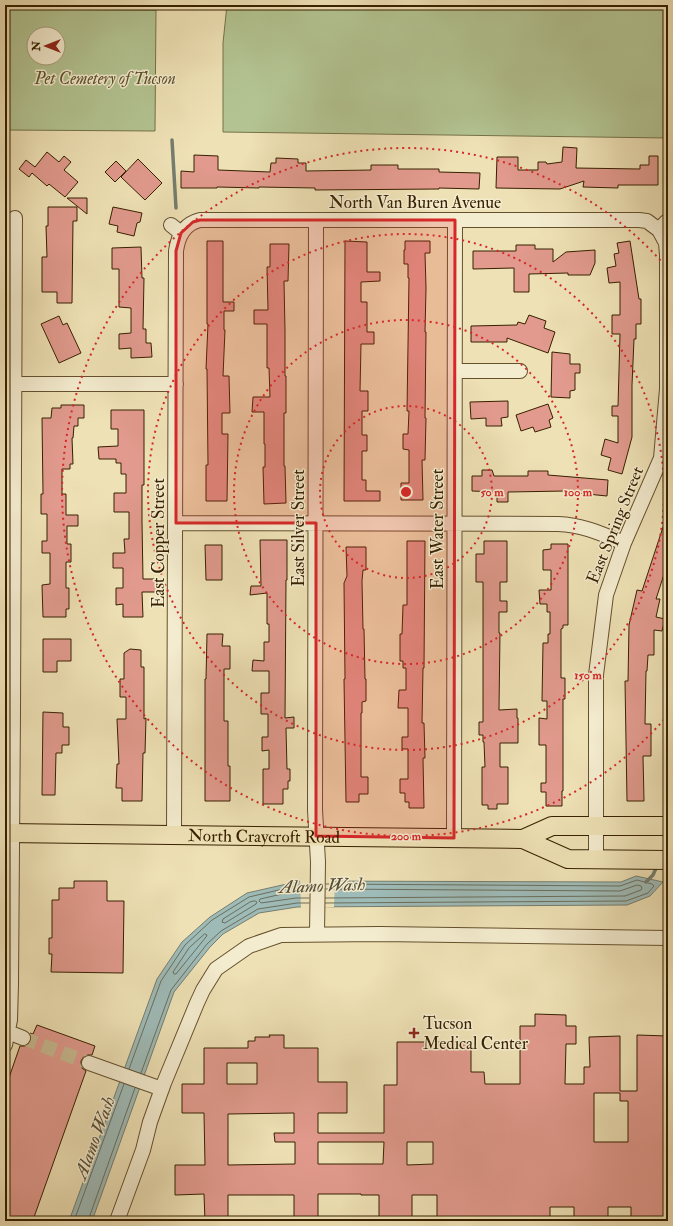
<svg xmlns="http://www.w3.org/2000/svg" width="673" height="1226" font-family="'IM FELL Double Pica',serif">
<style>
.green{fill:#b3c492;stroke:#757249;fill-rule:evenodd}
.water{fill:#9ebbb8;stroke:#757d6e}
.pier{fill:#eee1b5}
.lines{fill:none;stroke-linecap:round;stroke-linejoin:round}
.shore{stroke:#6a6e5c;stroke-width:1}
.stream{stroke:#757d6e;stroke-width:3.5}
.building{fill:#e19a8d;stroke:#372000;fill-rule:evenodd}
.minor-tunnel{stroke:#c9ba91;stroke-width:14;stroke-dasharray:14 7;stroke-linecap:butt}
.minor-casing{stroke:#65502d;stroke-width:16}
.major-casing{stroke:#372000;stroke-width:20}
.minor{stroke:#f4eccf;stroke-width:14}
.major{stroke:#eee1b5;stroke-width:18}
.marked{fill:#d62828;fill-opacity:0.2;stroke:#d62828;stroke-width:3;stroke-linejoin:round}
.ring{fill:none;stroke:#d62828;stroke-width:2;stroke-dasharray:2 4}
.poi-dot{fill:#8f2418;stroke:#f4eccf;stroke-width:1.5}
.labels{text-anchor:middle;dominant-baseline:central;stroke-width:3;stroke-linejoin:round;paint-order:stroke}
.park-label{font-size:17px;font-style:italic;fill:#5c512c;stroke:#f4eccf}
.street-label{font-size:17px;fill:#372000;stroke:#f4eccf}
.poi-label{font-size:17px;fill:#372000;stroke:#f4eccf;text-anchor:start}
.water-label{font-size:18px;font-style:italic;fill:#564e37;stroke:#f4eccf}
.centre{fill:#d62828;stroke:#f4eccf;stroke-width:2}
.ring-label{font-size:12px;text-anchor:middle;font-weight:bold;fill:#d62828;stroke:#f4eccf;stroke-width:3;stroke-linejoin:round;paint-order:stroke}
</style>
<rect width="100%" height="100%" fill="#eee1b5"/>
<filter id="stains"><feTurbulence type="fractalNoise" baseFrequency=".005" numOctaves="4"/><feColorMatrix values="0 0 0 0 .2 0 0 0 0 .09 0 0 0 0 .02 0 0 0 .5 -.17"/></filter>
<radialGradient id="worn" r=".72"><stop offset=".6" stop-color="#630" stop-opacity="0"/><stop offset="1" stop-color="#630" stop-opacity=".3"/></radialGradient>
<path class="green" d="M227,5h441v133l-445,-6v-89z
M5,9l151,1 -1,121 -150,-1zM34,34h24v24h-24z"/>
<path class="water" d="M636,876l27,6 -13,14 -23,9 -330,2 -38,6 -36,21 -13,13 -36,45 -82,229h-23l88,-242 25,-37 28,-25 37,-24 53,-12 321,1z"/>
<path class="pier" d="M300,879h35l-1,28 -33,2z"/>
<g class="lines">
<path class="shore" d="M309,898h-13l-35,5 -2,-2 1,-2 40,-9 10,-1
M325,898l300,-2 16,-6 1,-2 -1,-2 -4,-1 -17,6 -294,-2
M255,901l2,1 -1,2 -31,19 -3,-1 1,-3 27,-17z
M325,903l301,-2 22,-8 6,-7 -2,-2 -15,-4 -17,6 -294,-2
M205,934l2,1 -1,2 -30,37h-2l-1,-2 16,-24z
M129,1069l32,-88 24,-36 27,-25 37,-23 51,-12 10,-1
M141,1073l30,-83 36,-46 14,-13 37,-22 39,-6h12
M74,1221l50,-137
M88,1221l47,-133"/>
<path class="stream" d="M172,140l4,68
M663,855l5,-10
M646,882l7,-7 4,-9"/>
</g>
<path class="building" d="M563,147l14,1 -1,20 64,1v-4h9v-9h9v29h-40v3l-35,-1 1,-6 -24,8 -64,-1 1,-31h21v13h20v-8h8l1,2 15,-2z
M47,152l12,10 5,-6 7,6 -7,8 14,12 -13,15 -16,-13 -2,2 -15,-13 -3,4 -10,-8 7,-9 9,7z
M194,155l24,1v14l52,2 1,-9h5v-5l22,1v4h8v8l65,-1v-5h27v4h41v3l41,1 -1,16 -40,-1v1l-124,1v-2l-56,-1v1l-42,-1v1h-36v-17l13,1z
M138,159l24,24 -17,17 -24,-23z
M116,161l10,10 -11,11 -10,-10z
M67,198h20v16z
M48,207h29v14h-4l-1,82h-15v-11h-15v-35h5l-1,-31h2z
M113,207l29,6 -2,9 -3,1 -3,13 -17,-4 1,-6 -9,-2z
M207,241h16v61h11v9h-10v19h1l-2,46h6l1,37h-8v21h6l-1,67h-21v-36h2l-1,-96h-1l2,-45h-1z
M345,241l22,1v30h13v9l-19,1v20h6v30h7v12h-13l-1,47h8v20h-6v24h5v16h-5v29h4v11h14v10h-36z
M405,241h25v12h-5l1,35 -1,44h1l-1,86h1l-1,42h-3l1,40h-22v-17h8v-33l-6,-1v-15h5l1,-23h-2l2,-133h-1v-14h-4v-14h1z
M630,241l9,58h2v25h-5v15h-2l-2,46v52l-10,37 -14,-4 3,-12 -10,-3 4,-16 13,4v-27h-6v-10h6l2,-72h-8v-19h8v-33l-11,1 -2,-15 9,-2 -2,-12 5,-1 -2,-10z
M270,244h19l-1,37h-4l1,50v45h1v37h-2v53h1l1,37 -22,1 -1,-37h2v-23h-1v-32h-12l1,-15h17l-1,-29h-2v-44h-13v-14h14l-1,-43h3z
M516,245h19v4h18v13l13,-10 29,-2v13l-5,12h-22v-2l-39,1v18h-15v-24l-41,1v-18h43z
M141,247l1,31h2l-1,51h3v14h5l1,14 -21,1v-10l-12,1v-15l12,-1v-25l-12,-1v-38h-7v-21z
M529,315l17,6 -2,7 11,4 -7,21 -41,-15v4h-36v-16l46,-1 1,-3 7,2z
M59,316l4,9 4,-2 14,30 -22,10 -18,-39z
M552,352l18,2v10h10v9h-5v17l-5,1v7l-19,-1z
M508,401v16l-7,1 1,8h-16v-8l-15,1 -1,-17z
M548,404l5,14 -4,2 2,7 -16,5 -2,-5 -12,4 -5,-16z
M61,405h23v13h-6v8h-4l-1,12h-1l1,26h-3v5h-8v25h4v21h12v11h-11v18h4v18h-5v26h3v21h-3v8h-23l-1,-32 8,-1v-31h-8v-12h5v-27h-6v-20h2l-1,-76h9l1,-10h9z
M111,410h33v75h-2v37l1,57h14v13h-15l1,25h-20v-13l-7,1v-17h7v-20h-10v-15h12l-1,-14h5v-27h-15v-19h12v-19h-5v-11h-5v-4h-17l-1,-12 20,-1v-17h-7z
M482,470h10l2,6h34v-5h20v4l60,5 -1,16 -41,-4v-1l-58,1v10h-11v-10l-25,-1v-15h10z
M666,518h2v44l-12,37h4l-4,18 9,2 -3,12 -8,-1v25h-6l-1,16h-1l-1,53h6v32h-8l1,45h-17l-2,-120h3l1,-56 8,-35 5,1z
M260,540h27v40h-1l-1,138 9,-1v11h-8l1,41h3v12h-2v8h-5v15h-20v-35h6v-19l-7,1v-14h6v-23h-7v-21h8v-22h-17l1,-11 11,1v-19h5v-18h-2v-31l-17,2 1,-9h10z
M407,541h18l-1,127h-1l-1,55h2l1,35h-2l1,50h-15v-6h-4v-9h-5v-14h8v-30h-6v-12h6v-29h-10l1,-18h7v-22h-3v-7h-3v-27h2l1,-29h4z
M484,541h23v41h-7v19h7v11h-8v21h1l-1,77 18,-1v9h1v25h-18v24h8v37h-11v5h-9v-4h-6v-38h3l-1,-25h-1v-7h-4v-13h4v-140h-7v-28h8z
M551,544h17v81h-5v3l-2,1v49h4v21h-2v92h-1v15h-16v-14h-5v-9h5v-38h-7v-27l8,1v-18h-5l1,-58h5v-9h2v-22h-3v-8h-7l-1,-14h12v-20h-8v-20l8,-1z
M205,545h17v35h-16z
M346,547h20v23h-3l-1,11 1,48h1l1,50h1v22l-4,1v11h-1v64h7v17h-9v8h-13l-2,-123h1l-1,-96 3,-7z
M207,634h16l-1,12h8v23h-6v52h4v45h2v35h-25v-122h1z
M43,639h28v22h-14v11h-14z
M130,649l11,1v17h3v52l2,-1 -1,35h-2l-1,48h-20v-13h-6l1,-24h2l-2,-45h9v-22h-6v-18h4v-26z
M43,712l20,1v14h6v18h-7v8h-6l-1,42h-13z
M74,881h33v20h17l-1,72 -72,-1 1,-18h-3v-16h3v-38h7v-12h15z
M535,1014l31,1v11h10v18h-10l-1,40h19v-17h6l-1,-30 31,-1v55h17v-56l31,1v168h-3v17h-34v-14h-23v14h-34v-14h-24v14h-113v-26h-25v26h-33v-26h-18v-1h-43v27h-24v-26h-66v26h-23l-1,-27 -29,1v-30h30l-1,-52h-22v-29h22v-36h44v-7h7v-4h15l-1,-2h15v13h34v34h29v31h-29v20h66v-48h13v-43h74v30h13l1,12h35v-58h15zM227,1063h30v21h-30zM594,1093h26v8h8v41h-34zM294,1113v20h-20l1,9h20v22l-67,1v-51zM318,1142h66l-1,22h-65zM407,1142h26v22l-26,1z
M37,1025l58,21 -3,9h-4l-4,1 -3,5v4l1,3 4,3 -53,149 -9,-3 -1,4h-11l-7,-3v-129l15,-43h5l4,-2 2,-3v-4l-1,-4 3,1z"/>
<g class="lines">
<path class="minor-tunnel" d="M23,1038l66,25"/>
<defs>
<path id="minor" d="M316,220l-1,590 3,52 -1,72
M171,225l10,8
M455,371h65
M5,384h171
M176,523l382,1c25,1 44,10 66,19
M174,835l2,-584c2,-15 8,-27 24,-31h439l8,1 12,9 7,-8
M454,838l1,-618
M596,859v-184l10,-80 18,-52 37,-85 6,-69v-134l-1,-12 -7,-13
M8,1032l15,6
M5,1045l5,-25 1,-36 2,-273 2,-493
M89,1063l73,26
M117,1221l26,-71 7,-28 14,-39 33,-80 6,-13 13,-21 33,-23 32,-11 99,-1 288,4"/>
<g id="major">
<path id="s1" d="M5,833l518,6 45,20 100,1"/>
<path d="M523,839l29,-13h116"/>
</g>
</defs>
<use href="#minor" class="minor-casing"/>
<use href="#major" class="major-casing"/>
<use href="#minor" class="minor"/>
<use href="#major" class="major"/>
</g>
<path class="marked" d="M200,220h255l-1,618 -138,-2v-313h-140v-272l5,-18 12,-11z"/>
<g class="ring">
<circle cx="406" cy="492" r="86"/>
<circle cx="406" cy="492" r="172"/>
<circle cx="406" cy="492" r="258"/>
<path d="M668 715A344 344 0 1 1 668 269"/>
</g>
<path class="poi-dot" d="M412 1027h4v4h4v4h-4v4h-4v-4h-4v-4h4z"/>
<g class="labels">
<g class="park-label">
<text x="105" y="78">Pet Cemetery of Tucson</text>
</g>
<g class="street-label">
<text x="415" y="202">North Van Buren Avenue</text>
<text transform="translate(615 525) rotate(-68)">East Spring Street</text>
<text transform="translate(298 528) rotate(-90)">East Silver Street</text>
<text transform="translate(437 529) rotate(-90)">East Water Street</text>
<text transform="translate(158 543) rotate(-90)">East Copper Street</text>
<text stroke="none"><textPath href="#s1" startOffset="259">North Craycroft Road</textPath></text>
</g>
<g class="poi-label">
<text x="423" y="1023">Tucson<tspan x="423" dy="20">Medical Center</tspan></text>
</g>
<g class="water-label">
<text transform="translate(322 886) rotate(-2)">Alamo Wash</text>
<text transform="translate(95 1138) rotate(-70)">Alamo Wash</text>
</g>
</g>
<circle cx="406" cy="492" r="6" class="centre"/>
<g class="ring-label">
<text x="492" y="496">50 m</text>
<text x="578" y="496">100 m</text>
<text x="588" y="679">150 m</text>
<text x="406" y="840">200 m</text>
</g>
<rect width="673" height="1226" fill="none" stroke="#eee1b5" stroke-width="20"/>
<rect x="6" y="6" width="661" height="1214" fill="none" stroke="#372000" stroke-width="2"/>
<rect x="10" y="10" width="653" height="1206" fill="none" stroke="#372000"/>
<g transform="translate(46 46) rotate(270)"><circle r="19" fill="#f4eccf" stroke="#a89a7c"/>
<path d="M0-3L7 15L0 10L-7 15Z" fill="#8f2418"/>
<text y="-6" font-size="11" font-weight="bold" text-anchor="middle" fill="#372000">N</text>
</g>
<rect width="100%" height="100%" filter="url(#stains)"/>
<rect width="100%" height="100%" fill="url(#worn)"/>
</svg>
